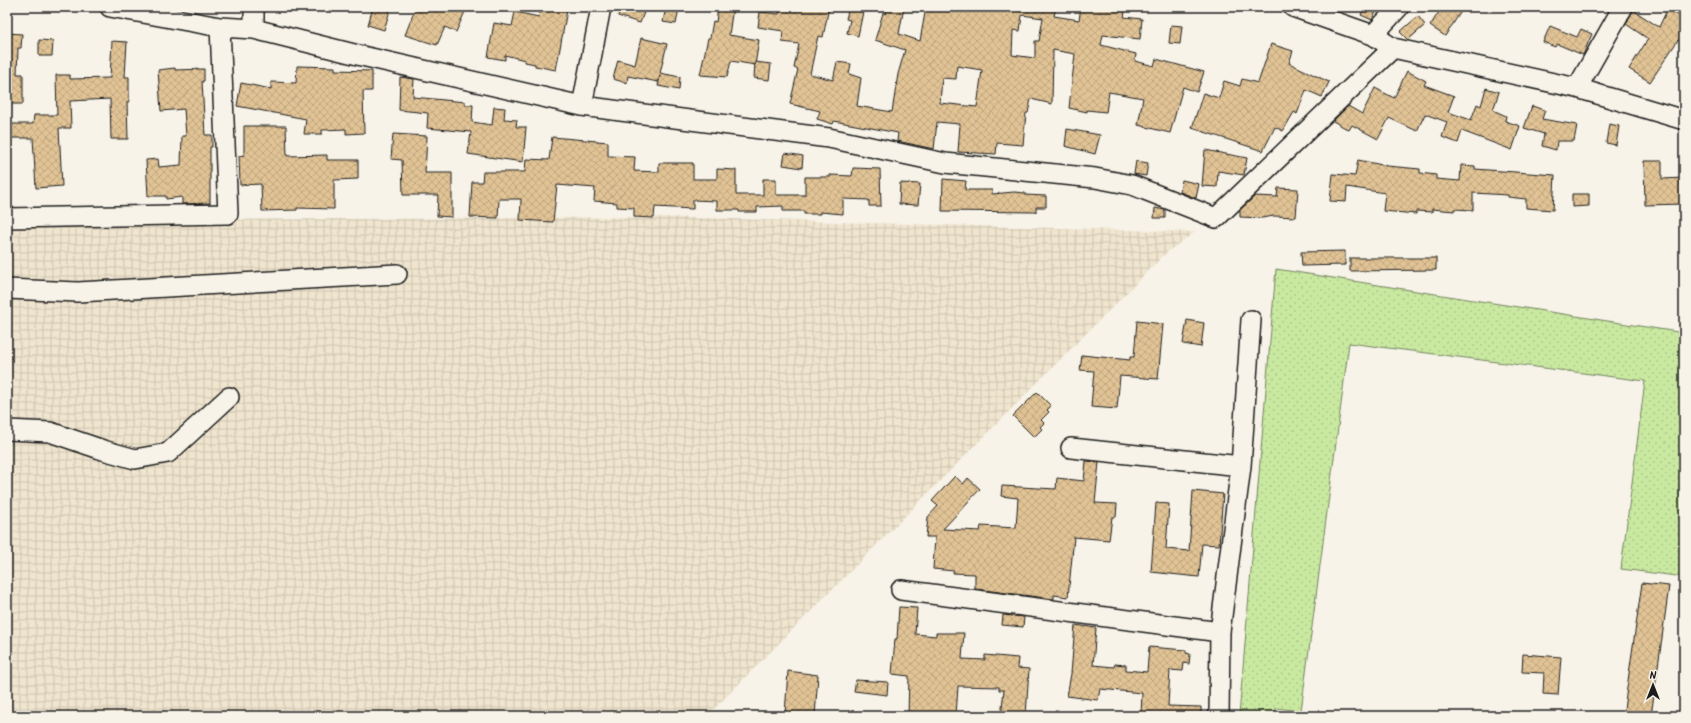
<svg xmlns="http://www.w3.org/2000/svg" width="1691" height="723" font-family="Kalam,sans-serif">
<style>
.industrial{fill:url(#industrial-grid)}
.grass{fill:url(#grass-dots);stroke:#72825e}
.building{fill:url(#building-cross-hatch);stroke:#1c1c1c;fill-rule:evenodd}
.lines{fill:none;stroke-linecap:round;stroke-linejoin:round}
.minor-casing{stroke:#1c1c1c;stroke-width:22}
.minor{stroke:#f7f3e8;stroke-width:19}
</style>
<defs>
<pattern id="industrial-grid" width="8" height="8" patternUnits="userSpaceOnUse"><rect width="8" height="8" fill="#f0e5cf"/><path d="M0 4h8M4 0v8" fill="none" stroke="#cdc4b1"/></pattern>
<pattern id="grass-dots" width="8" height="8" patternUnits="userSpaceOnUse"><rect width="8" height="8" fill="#c9e9a1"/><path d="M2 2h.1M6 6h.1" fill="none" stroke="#acc78a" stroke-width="1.8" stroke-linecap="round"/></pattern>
<pattern id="building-cross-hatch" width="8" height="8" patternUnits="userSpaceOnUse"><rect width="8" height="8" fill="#e1c395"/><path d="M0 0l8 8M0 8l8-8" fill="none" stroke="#c0a780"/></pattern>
</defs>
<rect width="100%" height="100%" fill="#f7f3e8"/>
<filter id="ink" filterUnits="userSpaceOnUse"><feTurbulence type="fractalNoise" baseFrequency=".025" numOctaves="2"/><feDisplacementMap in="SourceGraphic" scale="8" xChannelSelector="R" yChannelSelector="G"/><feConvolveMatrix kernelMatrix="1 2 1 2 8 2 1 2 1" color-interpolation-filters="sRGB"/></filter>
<g filter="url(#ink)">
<path class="industrial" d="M663,217l532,15 -28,20 -460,464h-700v-495z"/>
<path class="grass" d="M1276,269l408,64v244l-63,-8 24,-188 -296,-38 -48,368 -25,-3 -1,8h-36z"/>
<path class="building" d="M373,7h18l-7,23 -16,-5z
M416,7h51l-11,25 -11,-5 -8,18 -32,-10z
M541,7l26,3 -11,60 -21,-4v-2l-10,-2v-2l-20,-5v5l-17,-3 6,-34 18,3 3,-14 24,5z
M621,7h25l-6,16 -22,-7z
M666,7l13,1 -3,16 -13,-2z
M718,7h15l-4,28 30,5 -4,25 -24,-4 -4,16 -27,-2 8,-37h2l3,-17 3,1z
M780,7h49l-6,30 -5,-1 -8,38 23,6 4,-18 14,2 -2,10 12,4 -4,28 35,6 6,-38 7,-24 -30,-10 8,-27 3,1 1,-7h17l-5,27 21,7 6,-34h130l-2,9 25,4 2,-13h45l-2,10 18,2 -2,20 -37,-4 -2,10 35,9 -1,7 19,5 2,-7 48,13 -7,20 -14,-5 -13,46 -32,-8 5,-27 -34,-6 -3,20 -19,-2v2l-18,-4 6,-54 -22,-4 -1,54 -21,-5 -3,14h-2l-3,32 -26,-2 -1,11 -38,-2 2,-28 -23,-2 -3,27 -37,-8 1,-8 -64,-12 -1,3 -16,-5 3,-8 -30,-7 8,-35 -4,-1 5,-24 -17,-2 1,-11 -25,-4 2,-15 19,2zM1022,15l21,3 -4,23h-4v17l-23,-3 1,-25 7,1zM957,66l25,4 -5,37 -37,-4 2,-25 14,1z
M849,7h15l-6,29 -11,-3 3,-13 -4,-1z
M1364,7h14l-6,13 -11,-5z
M1442,7h22l-19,29 -15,-10z
M1633,10l26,17 8,-17 17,8v25l-6,-3 -28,42 -21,-13 19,-30 -22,-15z
M1418,16l7,9 -17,15 -8,-8z
M1171,25l11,1 -2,18 -11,-1z
M1550,26l27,11 4,-8 11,5 -9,21 -26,-11 -2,3 -12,-5z
M7,33l15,1 -1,14h-3l-1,26h6v30h-16z
M641,38l26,6 -7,29 20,4 -1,13 -21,-4 2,-10 -2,6 -30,-6 -1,7 -14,-4 5,-19 17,5z
M39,40l14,1 -1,15h-13z
M112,41l15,1 -2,35h4v25h-2l1,37h-17l-1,-40 -40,2 1,27h-12l3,58 -26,2 -3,-50h-26v-14h26l1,-9h23l-1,-40h14v4l40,-1z
M1271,44l22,7 -4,12 40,19 -7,15 -16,-7 -9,24 -3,-2 -11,19 -8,-4 -12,24 -71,-23 11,-35 16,5 5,-17 16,5 2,-7 16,4z
M755,62l16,2 -2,16 -15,-2z
M297,66l38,1v3l37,1v20h-9l1,42 -18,1v-5l-24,1v4h-18l2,-15 -69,-13 4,-23 30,6v-7l25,1z
M175,68v2l29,-1v12h-2l3,54h7v12h-2v56l-28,1v-7l-16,2v-3h-18l-2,-36 12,-1 1,8 22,-2 1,-29h4l-2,-27 -23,2 -3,-41z
M1407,71l19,10 -2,4 30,11 -6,16 23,8 6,-16 4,2 5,-18 13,4 -6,18 13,6 -1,5 15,5 -8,24 -50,-19 -4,12 -16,-6 5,-15 -22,-8 -8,17 -28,-13 -11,21 -26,-14 -3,5 -16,-9 15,-15 14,8 13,-26 19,10z
M400,77l14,2 -1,18 52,5v3h8l-1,17 20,3 2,-18 11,1 -1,11 13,1 -1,7h10l-3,35 -55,-8 3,-22 -44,-4 1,-15 -29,-3z
M1532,106l13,4 -3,9 35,6 -3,16h-17l-1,9 -14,-4 2,-12 -20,-6z
M1609,124l10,2 -3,19 -10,-2z
M244,126h42l1,30 40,-1v5h31v19l-24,1v29l-37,-1v2l-35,1 -1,-27 -21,1 -1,-29 5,-1z
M1067,129l33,6 -5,19 -30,-8z
M393,134l34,2 -2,37h27v44l-15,-1 1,-21h-35l-1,-35 -11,-1z
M552,137l56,5v14l27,1 -1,14 25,1v-9h34v16h24v-10l19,1v25h27v-16h13v16h29v-18h25v-2l22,1 1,-8 27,1 1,37h-12v-6l-26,-1v15l-23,-2v2h-16v-3h-21v-5l-26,1v5h-18v-2h-22v-9l-24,-1v9l-38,-2 -1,11 -20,-1v-9l-17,-1v-4l-23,-2 1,-13 -38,-3 -4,37 -33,-2 1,-21h-22l-1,19 -28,-1 2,-35h10l1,-10h42l1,-13 23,1z
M1205,150l42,8 -3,17 -26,-4 -1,16 -15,-1z
M785,153l18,3 -1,12 -19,-3z
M1358,160l29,6 33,3v4l16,2v4l24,2 1,-16 14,1v3l80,6 -2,35 -27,-2v-9l-18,-2v-2l-35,-2v17l-19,-1v2l-22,-2v3l-16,-1v3l-33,-3 2,-18 -38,-6 -1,15 -16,-1 3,-27 22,2z
M1136,161l12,2 -2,13 -12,-2z
M1644,161h18v18l22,-1v26l-39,1z
M943,179l23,2 -1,9h27v4l22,-2 11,1v2l21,1v11h-10v5l-94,-1z
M1182,180l17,4 -3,14 -16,-6z
M900,183l20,1 -2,21 -19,-1z
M1278,188l20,1 -2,28 -22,-1 -12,2 -22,-1v-7l15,-14 22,1z
M1572,194h17v12l-17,1z
M1155,208l10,2v8h-11z
M1345,251v14l-43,1 -1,-14z
M1350,258h86v12l-86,1z
M1187,320l17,3 -3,24 -18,-3z
M1137,321l26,3 -5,55 -38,-3 -3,33 -26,-2 3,-36 -14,-1 2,-15 48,5v-3h4z
M1037,392l14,14 -4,4 2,2 -8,8 3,3 -4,4 2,2 -8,8 -21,-21z
M1086,461l13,1 -4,41 22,1 -1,13h-4l-3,23 -35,-3 -6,60 -14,-2v4l-79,-10v-15l-22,-1 1,-2 -21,-2 2,-32h-9l2,-20 10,-11 -6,-5 23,-25 8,8 5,-6 12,11 -37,40 37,2 1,-5 35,2 2,-30 -17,-2 1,-10 54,3 1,-11 27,3z
M1193,491l30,3 -4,51 -17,-1 -3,33 -48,-5 5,-69 13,1 -3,45 23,2z
M1642,583l27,3 -8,59 -10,71h-28z
M899,607l18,1 -2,26 21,2v-3h28l-2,26 23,1v-5l33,3 -1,10 12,1 -3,47h-25l3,-26h-5v-3l-41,-1 -2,30h-48l1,-40 -17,-2 3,-35h2z
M1003,615l21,2 -1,10 -21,-2z
M1075,625l21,3 -3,37 21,2 1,-3 11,1v5l21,2 2,-25 37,3v3l4,1 -1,10 -5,-1 -1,8 -13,-1 -2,36 33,1v9h-60l1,-23 -42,-4 -2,11 -31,-4 4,-22z
M1523,654l38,3 -3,38 -15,-1 1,-21 -22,-1z
M788,671l30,4 -3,41 -30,-2z
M856,680l32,2 -1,13 -33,-4z"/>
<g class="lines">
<defs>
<path id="minor" d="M110,7l110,20 34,2 108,27 220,50 247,32 116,25 150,15 37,7 84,33 177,-170
M1293,7l80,28 20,13 184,40 107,32
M254,29v-22
M1373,35l26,-28
M1577,88l46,-81
M582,106l19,-99
M7,218l221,-4 -8,-187
M7,289l71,3 319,-18
M7,430l43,2 53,18 32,9 33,-6 61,-56
M1071,448l170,18
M901,590l319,42
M1219,716l1,-84 21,-166 10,-146"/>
</defs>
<use href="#minor" class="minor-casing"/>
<use href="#minor" class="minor"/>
</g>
</g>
<rect width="1691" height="723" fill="none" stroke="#f7f3e8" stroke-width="24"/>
<rect x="12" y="12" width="1667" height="699" fill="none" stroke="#1c1c1c" stroke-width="1.5" filter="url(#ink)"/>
<g transform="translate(1653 685)" stroke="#f7f3e8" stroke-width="3" paint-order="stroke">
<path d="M0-3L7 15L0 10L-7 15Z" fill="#1c1c1c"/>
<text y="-6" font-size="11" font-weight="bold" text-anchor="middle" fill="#1c1c1c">N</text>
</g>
</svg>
